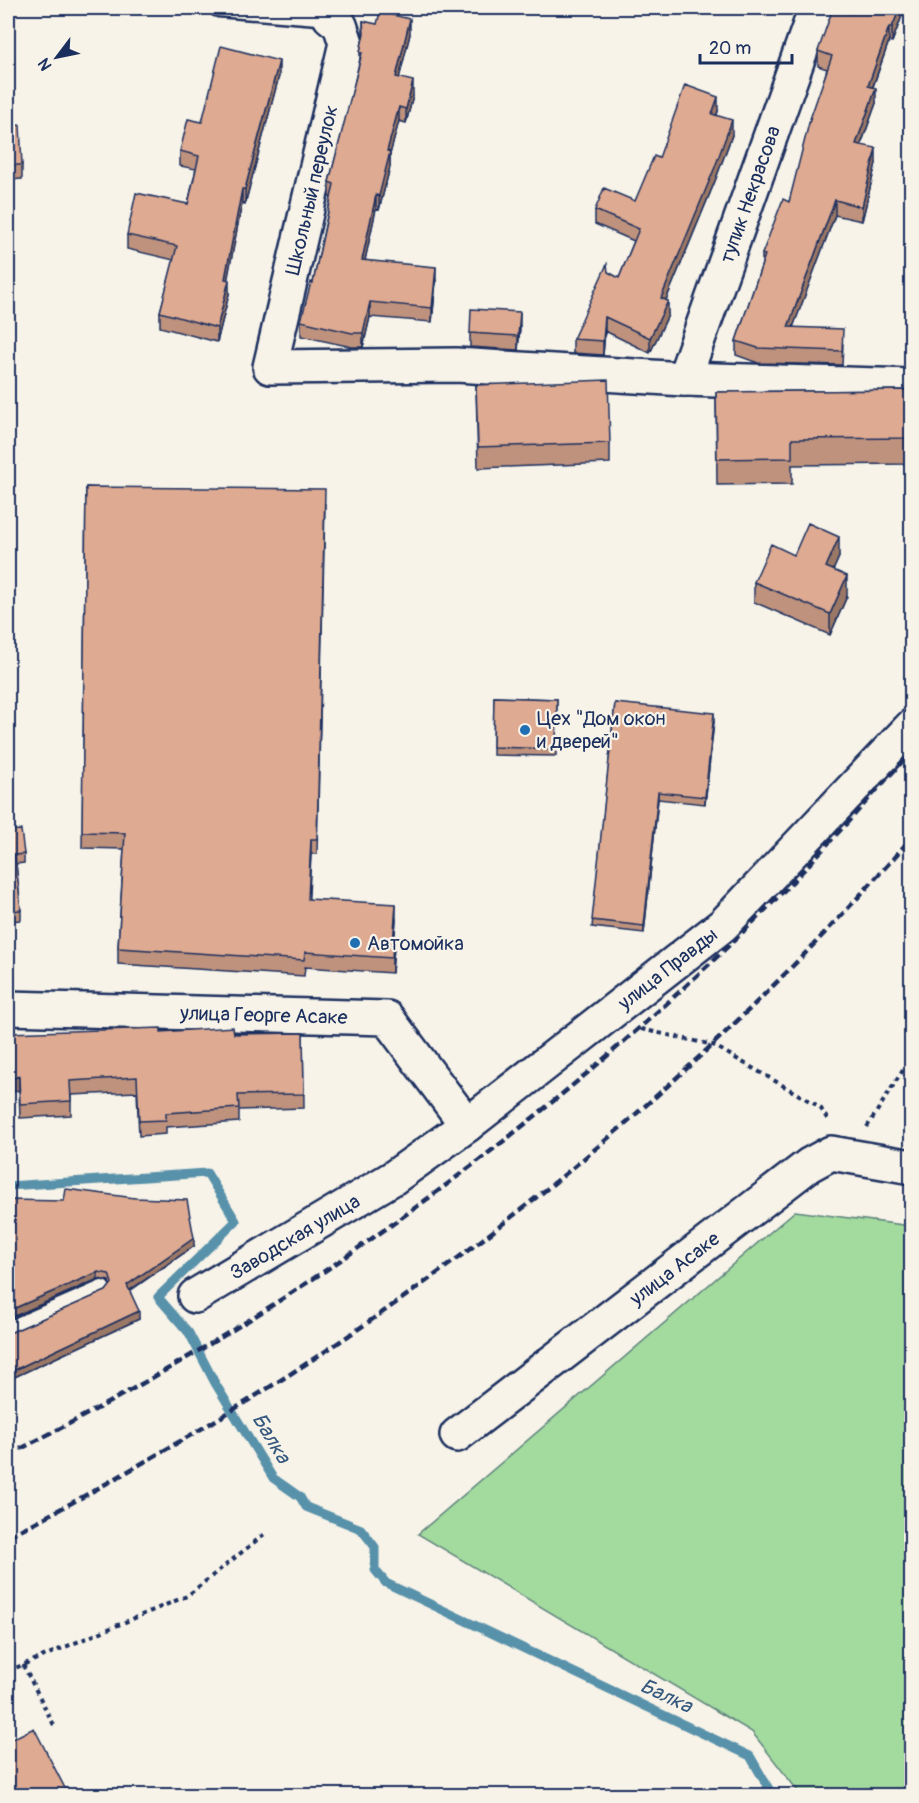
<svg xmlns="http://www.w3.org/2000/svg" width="919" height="1803" font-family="Pangolin,sans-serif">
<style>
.green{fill:#a3da9e;stroke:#5f847e;stroke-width:1.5}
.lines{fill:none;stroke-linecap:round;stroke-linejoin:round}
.stream{stroke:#5991aa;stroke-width:9}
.service-casing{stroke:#1b2f5e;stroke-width:21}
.minor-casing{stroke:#1b2f5e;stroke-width:38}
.path{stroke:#1b2f5e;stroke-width:4;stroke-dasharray:4.5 4.5;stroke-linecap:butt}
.service{stroke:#f7f3e8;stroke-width:16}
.minor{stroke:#f7f3e8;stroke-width:33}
.rail{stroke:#1b2f5e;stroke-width:4.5;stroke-dasharray:9 4.5;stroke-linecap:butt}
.wall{fill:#bf927d;stroke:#1b2f5e;stroke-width:1.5}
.shaded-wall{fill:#9b7766;stroke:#1b2f5e;stroke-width:1.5}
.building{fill:#deaa91;stroke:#1b2f5e;stroke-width:1.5}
.poi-dot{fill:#1f6fb2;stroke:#f7f3e8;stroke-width:2}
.labels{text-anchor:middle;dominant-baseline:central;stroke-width:4.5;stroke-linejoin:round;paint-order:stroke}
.street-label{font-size:20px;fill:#1b2f5e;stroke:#f7f3e8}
.poi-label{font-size:20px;fill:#1b2f5e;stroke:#f7f3e8;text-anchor:start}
.water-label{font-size:21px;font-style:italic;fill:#35587e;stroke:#f7f3e8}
</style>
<rect width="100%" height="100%" fill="#f7f3e8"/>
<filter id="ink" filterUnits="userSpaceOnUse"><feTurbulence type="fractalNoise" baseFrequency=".0167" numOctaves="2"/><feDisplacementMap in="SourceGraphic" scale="12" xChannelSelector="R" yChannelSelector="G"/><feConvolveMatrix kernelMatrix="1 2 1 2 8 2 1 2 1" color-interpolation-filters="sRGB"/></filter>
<g filter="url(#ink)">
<path class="green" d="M795,1211l116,15v569h-110l-49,-63 -334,-198z"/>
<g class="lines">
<path class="stream" d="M8,1186l199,-13 29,48 -78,76 31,36 26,50 58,95 27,19 6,10 55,22 14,18v23l11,13 364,173 23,40"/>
<defs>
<path id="service" d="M218,8l112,9
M8,1330l94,-41"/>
<g id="minor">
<path d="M330,17l10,8 6,18 -76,324 186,-2 228,14 228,7"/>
<path id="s1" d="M684,379l132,-371"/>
<path id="s2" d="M8,1008l379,10 80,107"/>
<path id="s3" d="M195,1296l198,-118 74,-53 256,-200 189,-199"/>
<path id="s4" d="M457,1435l352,-270 22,-12 81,14"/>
</g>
</defs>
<use href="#service" class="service-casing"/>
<use href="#minor" class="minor-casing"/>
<path class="path" d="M641,1029l72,16 107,62 9,15
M867,1127l45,-71
M23,1665l33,64
M8,1671l179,-75 80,-64"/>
<use href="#service" class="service"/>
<use href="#minor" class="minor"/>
<path class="rail" d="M8,1455c273,-136 523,-316 742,-530 56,-55 108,-115 162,-174
M8,1536c53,-26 105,-56 157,-86 281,-161 534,-368 747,-613"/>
</g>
<path class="wall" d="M852,8h53l-13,34 -3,-1 -16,46 3,16 -15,42 15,18 -14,58 -27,-6 -42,112 50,17 -1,21 -84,-2 -22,-8v-14l26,-77v-10l27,-52 38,-133 -9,-3v-15l32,-38z
M363,21l47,13 -11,44 14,18 -7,27 -7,-2 -9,33v13l-11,43 -3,-1 -11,51 71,21 -4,41 -62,-5 -7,30h-11l-51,-11v-15l12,-38 18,-86h-2v-15l31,-118v-12l3,-15z
M279,76l-34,128 -3,-1 -15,77 2,14 -12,48 -57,-15v-15l14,-52 -47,-11v-14l61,-31 8,-35 -16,-3v-15l22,-29z
M718,111l-1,4 15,20 -17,46 -49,119 2,15 -18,38 -45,-22 -2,24 -30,-2v-14l35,-67 11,6 15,-37 -39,-17v-14l40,-9 24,-43z
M8,126l14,39v14l-14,1z
M520,327l-2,23 -48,-3v-14z
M476,385l134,58v20l-132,5z
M912,390v74l-120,1v19l-75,1 -1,-93z
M86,487l239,17 -8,350h-6l-3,45 88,20 -4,54 -87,-6 -1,9 -186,-12v-16l6,-99 -42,-1z
M794,555l45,2 -6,13 14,26 -17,39 -76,-33v-20z
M494,697l63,2 -1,57 -63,-1z
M615,703l99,18 -9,83 -47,-5 -14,134 -52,-6z
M8,831l16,23v9l-8,1 5,46v10l-13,1z
M161,1032l73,2 69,-1 1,75 -65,2v12l-73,5v7l-27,2 -2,-44 -66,3v20l-51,3 -1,-28 -11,4v-61z
M8,1200l186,46 -64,45 9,28 -131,61v-47l4,-1 94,-41 4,-5 -1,-5 -11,-2z"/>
<path class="shaded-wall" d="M900,8h5l-13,34v-15z
M410,19v15l-14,57v-14z
M889,27v14l-21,59v-14z
M279,61v15l-34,128v-15z
M413,81v15l-7,27v-14z
M876,88v15l-20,55v-14z
M718,97v14l-6,17v-14z
M399,107v14l-9,33v13l-11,43v-14l8,-45z
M732,120v15l-17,46 -54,131v-14z
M876,148v15l-14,58v-14z
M242,189v14l-17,90v-14z
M376,195v14l-14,65v-14z
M835,200v15l-47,126v-14z
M436,267v14l-4,41v-14z
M229,280v14l-12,48v-14z
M668,301v14l-18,38v-15z
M370,302v15l-7,30v-14z
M520,312v15l-2,23v-14z
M605,317v14l-2,24v-14z
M839,537v20l-13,30v-20z
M847,576v20l-17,39v-21z
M714,713v8l-9,83v-7z
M658,792v7l-14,134v-7z
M311,839v15l-3,61v-16z
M396,904v15l-4,54v-15z
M19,1076v14l-11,4v-14z
M194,1238v8l-67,46v-7z
M98,1272v7l-90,40v-8z
M139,1311v8l-131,61v-7z"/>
<path class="building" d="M833,8l17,5 2,-5h48l-8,19h-3l-21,59 8,2 -20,56 20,4 -14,59 -27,-7 -47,127 55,2 -1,22 -84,-3 -22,-7 29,-86 -3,-1 21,-55 6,3 21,-83 22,-63 -14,-5z
M380,12l30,7 -14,58 17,4 -7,28 -7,-2 -12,44 3,1 -11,44 -3,-1 -14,65 74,7 -4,41 -62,-6 -7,31h-11l-51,-12 10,-39 2,1 21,-99 -5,-2 33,-129 -2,-1 4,-19 -1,-12 14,3z
M221,46l58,15 -34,128h-3l-17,90 4,1 -12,48 -57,-16 17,-66 -50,-11 9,-42 52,11 11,-48 -19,-5 8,-32 14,3z
M685,85l33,12 -6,17 20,6 -17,47 -54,131 7,3 -18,37 -45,-21 -2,24 -30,-2 34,-75 1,8 11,6 20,-49 -44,-19 9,-22 31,13 19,-45 5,2z
M20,125l2,40h-14v-39z
M471,309l49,3 -2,24 -48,-3z
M608,380l2,63 -132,4 -2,-62z
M912,390v48l-120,1v19l-75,1 -1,-67z
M86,487l239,2 -8,350h-6l-3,60 88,5 -4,54 -87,-6 -1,8 -186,-12 7,-115 -43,-1z
M808,523l31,14 -13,30 21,9 -17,38 -76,-32 17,-38 23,11z
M494,697l63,2 -1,50 -63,-2z
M615,703l99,10 -9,84 -47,-5 -14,134 -52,-6z
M21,830l3,24 -9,1 6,55 -13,1v-80z
M233,1027l1,7 69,-1 1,61 -66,1 1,13 -73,5v7l-27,1 -2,-44 -67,4 1,20 -51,3 -1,-28 -11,4v-47l153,-5v4z
M66,1189l69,9 52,2 7,38 -67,47 12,26 -131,62v-40l4,-1 94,-41 6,-8 -3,-9 -11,-2 -90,39v-111l56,1z
M34,1728l35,68h-61v-55z"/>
</g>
<g class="poi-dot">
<circle cx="525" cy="730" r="6"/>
<circle cx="355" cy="943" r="6"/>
</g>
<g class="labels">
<g class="street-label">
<text transform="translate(312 190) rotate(-77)">Школьный переулок</text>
<text stroke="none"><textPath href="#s1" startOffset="196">тупик Некрасова</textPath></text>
<text stroke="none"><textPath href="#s3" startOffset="576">улица Правды</textPath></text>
<text stroke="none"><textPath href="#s2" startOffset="256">улица Георге Асаке</textPath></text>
<text stroke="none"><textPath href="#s3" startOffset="116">Заводская улица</textPath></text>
<text stroke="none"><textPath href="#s4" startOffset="274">улица Асаке</textPath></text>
</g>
<g class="poi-label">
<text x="537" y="718">Цех "Дом окон<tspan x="537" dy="23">и дверей"</tspan></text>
<text x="367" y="943">Автомойка</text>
</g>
<g class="water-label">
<text transform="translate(271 1438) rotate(59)">Балка</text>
<text transform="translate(666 1696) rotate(25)">Балка</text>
</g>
</g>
<rect width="919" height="1803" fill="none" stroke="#f7f3e8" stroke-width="30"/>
<rect x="15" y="15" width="889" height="1773" fill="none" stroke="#1b2f5e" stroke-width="2" filter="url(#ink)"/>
<g transform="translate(57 57) rotate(238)" stroke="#f7f3e8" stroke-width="4.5" paint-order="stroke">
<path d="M0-4.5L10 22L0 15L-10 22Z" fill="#1b2f5e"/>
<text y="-9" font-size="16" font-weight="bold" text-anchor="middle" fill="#1b2f5e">N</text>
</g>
<path d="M700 54v9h92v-9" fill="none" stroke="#1b2f5e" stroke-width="3"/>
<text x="709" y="54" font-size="18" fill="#1b2f5e" stroke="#f7f3e8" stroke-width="4.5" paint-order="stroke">20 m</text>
</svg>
